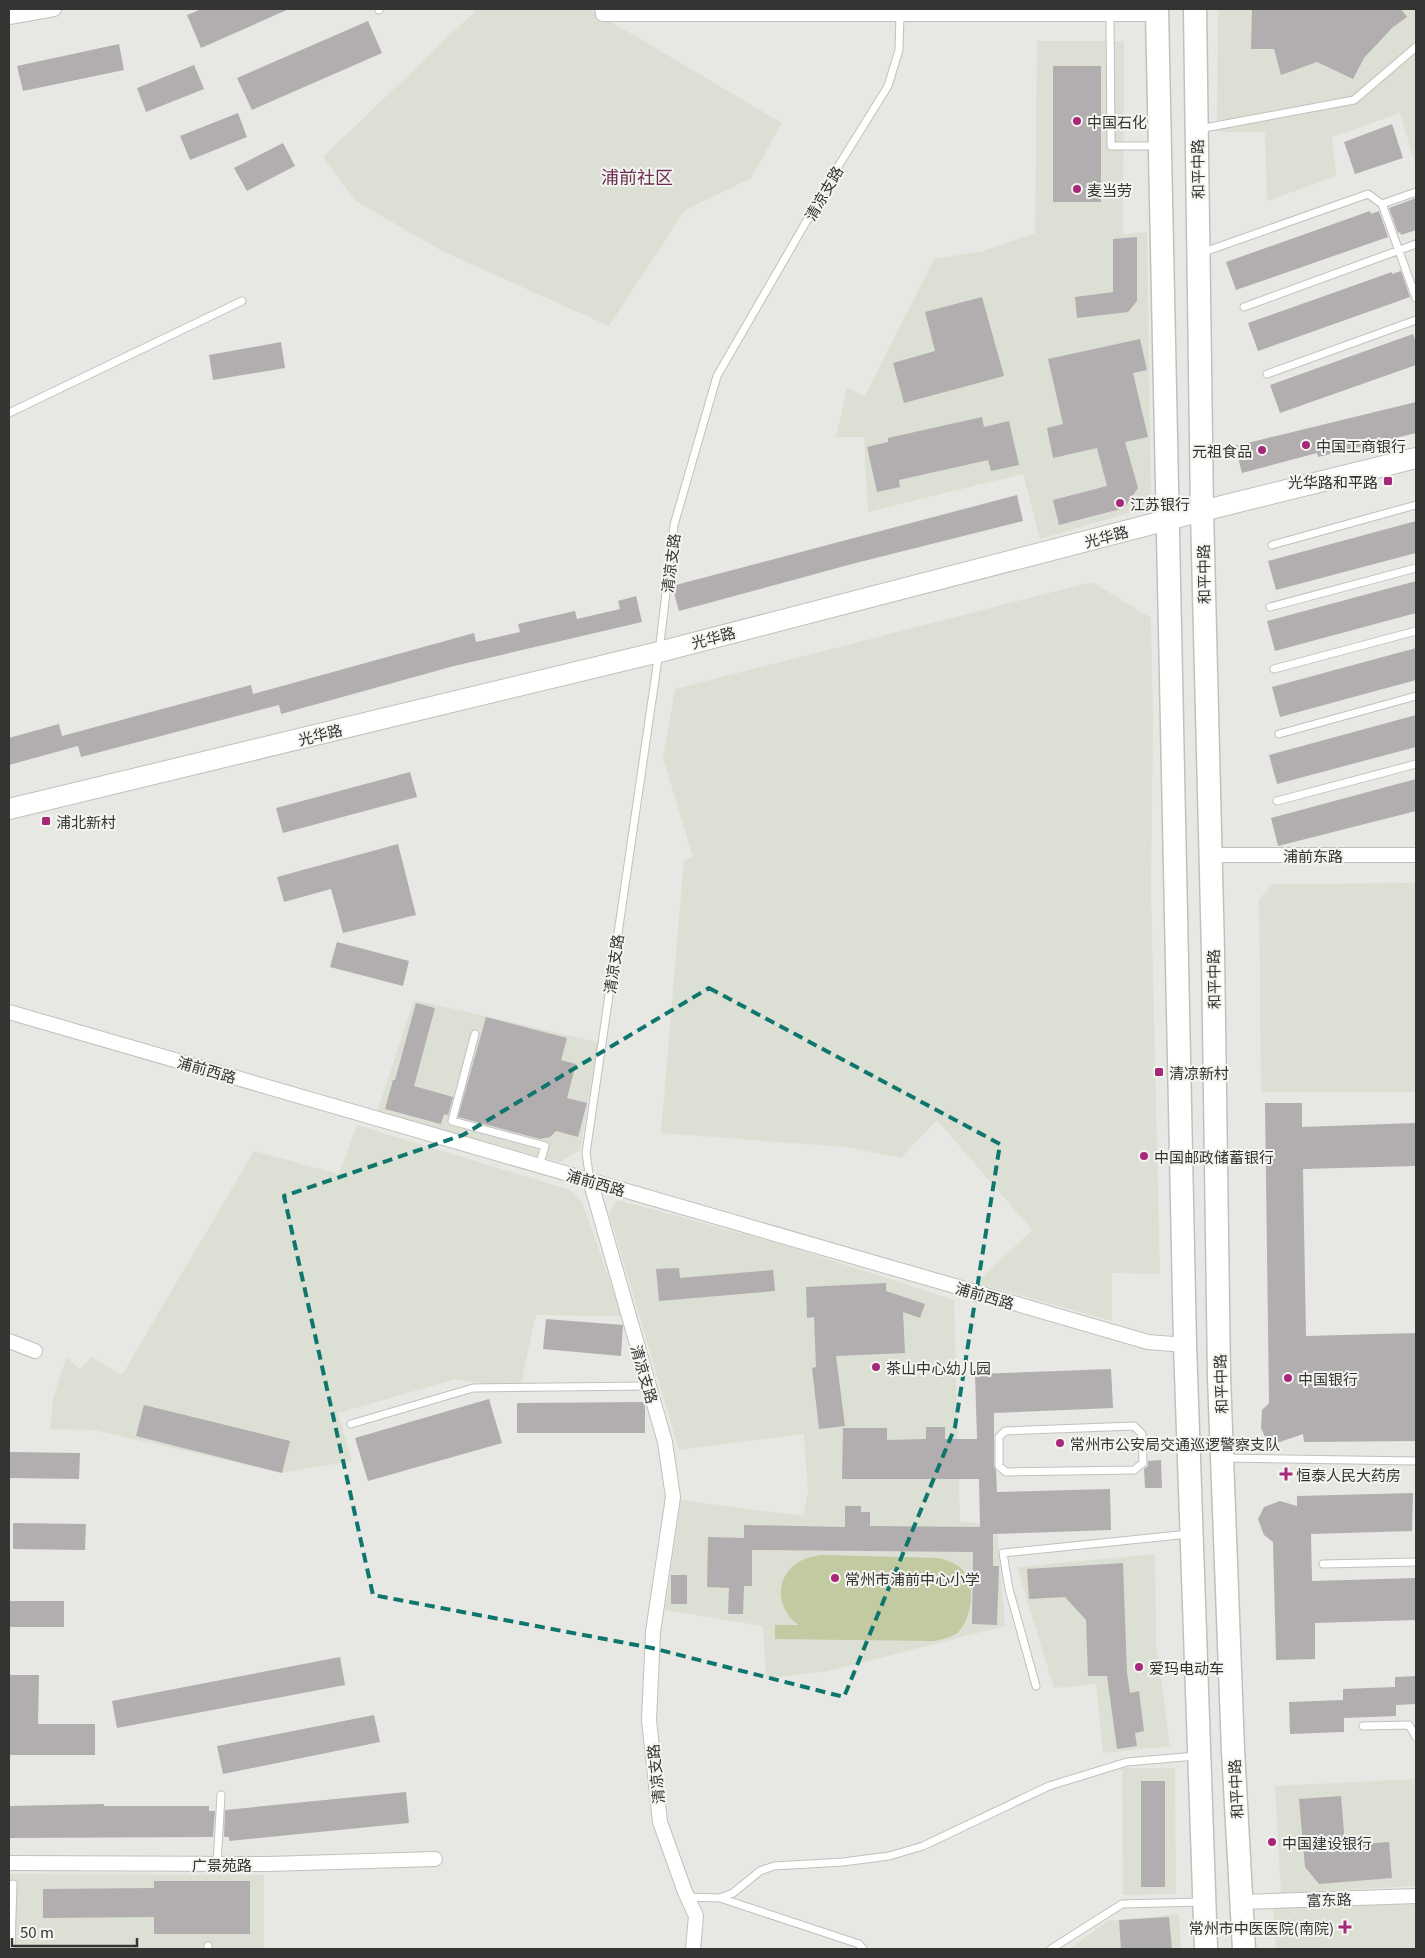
<svg xmlns="http://www.w3.org/2000/svg" width="1425" height="1958" font-family="Georgia,'Noto Sans SC',serif">
<style>
.built{fill:#dcdfd3}
.green{fill:#c2caa1}
.building{fill:#b2aeb0}
.lines{fill:none;stroke-linecap:round;stroke-linejoin:round}
.service-casing{stroke:#c0c1bc;stroke-width:9}
.minor-casing{stroke:#c0c1bc;stroke-width:16}
.secondary-casing{stroke:#c0c1bc;stroke-width:22}
.primary-casing{stroke:#c0c1bc;stroke-width:25}
.service{stroke:#fff;stroke-width:7}
.minor{stroke:#fff;stroke-width:14}
.secondary{stroke:#fff;stroke-width:20}
.primary{stroke:#fff;stroke-width:22}
.marked{fill:none;stroke:#0f766e;stroke-width:4;stroke-dasharray:10 6;stroke-linejoin:round}
.poi-dot{fill:#a72878;stroke:#f4f5f1;stroke-width:2}
.labels{text-anchor:middle;dominant-baseline:central;stroke-width:4;stroke-linejoin:round;paint-order:stroke}
.poi-label{font-size:15px;fill:#343533;stroke:#f4f5f1;text-anchor:start}
.street-label{font-size:15px;fill:#343533;stroke:#f4f5f1}
.quarter-label{font-size:18px;fill:#6c2e52;stroke:#f4f5f1}
</style>
<rect width="100%" height="100%" fill="#e7e8e3"/>
<path class="built" d="M477,9h112l193,114 -31,55 -66,32 -76,116 -167,-75 -86,-50 -33,-44z
M1218,9h198v158l-16,-54 -68,24 4,39 -69,25 -2,-69h-48z
M1037,41h87l-1,193 24,-2 4,263 -9,14 -102,30 -17,-65 -155,38 -4,-75h-28l11,-49 18,8 69,-137 49,-8 52,-18z
M1092,582l59,36 2,112 -2,160 9,384 -48,-1v48l-135,-38 55,-53 -95,-110 -36,38 -55,-11 -185,-14 23,-273 9,-3 -30,-99 12,-69z
M1416,883v209h-155l-2,-193 14,-15z
M414,1000l184,42 -18,108 -20,12 -183,-50z
M357,1125l213,65 13,14 39,112 -86,-1 -15,68 -32,1 -33,-5 -118,34 14,48 -70,12 -188,-43 -44,-1 3,-29 13,-43 14,12 12,-12 30,18 132,-224 85,23z
M617,1200l164,44 173,56 6,221 37,5 8,100 -181,46 -58,6 -3,-52 -98,-16 16,-110 122,16 5,-24 -4,-58 -125,16 -70,-237z
M1155,1554l1,88 14,104 -67,7 -7,-69 -42,4 -37,-121z
M1122,1768h53l1,126 -53,1z
M1416,1779v107l-135,7 -6,-107z
M9,1874l255,1v74h-255z
M1416,1903v46h-140l-3,-44z
M1179,1914l2,35h-112l39,-28z"/>
<path class="green" d="M821,1555l118,3c10,3 20,6 26,15 11,14 6,50 -9,61 -6,4 -15,5 -22,7l-159,-2v-14h24c-20,-13 -25,-41 -7,-58 8,-8 19,-10 29,-12z"/>
<path class="building" d="M202,9h87l-88,39 -14,-33z
M1252,9h149l6,8 -15,11 -28,30 -11,21 -36,-17 -36,13 -7,-26h-23z
M368,21l14,32 -130,57 -15,-32z
M119,44l5,26 -101,21 -6,-25z
M194,65l10,24 -58,23 -9,-24z
M1053,66h48v136h-48z
M238,113l9,24 -57,23 -10,-24z
M1392,124l11,34 -48,16 -11,-32z
M283,143l12,23 -48,25 -13,-23z
M1416,198v32l-15,5 -1,-3 -2,1 -9,-25z
M1370,211l1,3 8,-3 9,26 -152,53 -10,-28z
M1137,237v64l-9,11 -51,6 -2,-21 38,-5v-53z
M1401,271l9,26 -152,54 -10,-28 144,-51v2z
M982,297l22,79 -100,27 -11,-40 42,-12 -10,-39z
M1413,334l3,9v22l-136,48 -10,-28z
M1140,339l7,31 -14,3 15,64 -23,5 13,46 -14,20 -65,17 -6,-25 54,-14 -10,-38 -44,10 -6,-30 16,-4 -15,-65z
M281,342l4,26 -72,12 -4,-25z
M1416,402v31l-98,24 -1,-4 -75,20 -7,-27z
M982,417l2,10 25,-6 10,44 -28,6 -3,-11 -89,20 1,7 -23,5 -10,-45 21,-5v-4z
M1017,495l6,26 -171,43 -173,47 -7,-25z
M1416,521v32l-140,37 -8,-29z
M1416,581v32l-141,38 -8,-30z
M636,596l6,26 -188,44 -173,48 -2,-9 -198,52 -3,-11 -69,19v-27l50,-14 3,12 189,-51 2,9 221,-61 2,9 44,-10 -2,-8 57,-13 2,8 43,-10 -2,-8z
M1416,648v32l-136,37 -8,-30z
M1416,715v32l-139,37 -8,-29z
M410,772l7,25 -134,36 -7,-25z
M1416,779v32l-138,35 -7,-28z
M398,844l18,71 -73,18 -12,-44 -47,13 -7,-25z
M337,942l72,19 -6,25 -73,-19z
M416,1003l19,5 -21,78 39,11 -5,18 -4,-1 -3,10 -56,-15 8,-29h2z
M486,1017l81,21 -6,22 15,4 -9,34 20,5 -9,34 -22,-6 -6,6 -10,2 -82,-22z
M1265,1103h37v24l114,-4v43l-113,3 3,167 110,-3v108l-112,1 -1,-8 -23,8h-8l-7,-5 -4,-9 1,-18 7,-7z
M679,1268l1,10 93,-8 2,21 -116,10 -3,-32z
M886,1283v8l39,13 -5,14 -17,-6 2,41 -69,3 9,70 -26,3 -7,-61 4,-1 -2,-50 -7,1 -1,-31z
M546,1319l77,6 -2,31 -78,-7z
M1111,1369l2,39 -119,5v53l2,4 1,22 113,-3 1,41 -118,4v32h6l-2,59 -25,-1 1,-72 -221,-2v36h-8l-1,28h-15l1,-26 -22,-1 1,-50 36,1v-13l101,2v-21h16v6h9v14l110,1 -1,-48h-137l1,-51h44v12l39,-1v-12h19v12h32l-2,-65z
M489,1399l13,44 -134,38 -13,-43z
M645,1402v31h-128v-30z
M144,1405l146,36 -8,32 -146,-37z
M9,1452l71,1 -1,26 -70,-1z
M1161,1460l1,28h-17l-1,-19 4,-3v-5z
M1413,1493l-1,38 -101,3 1,47 104,-3v42l-101,3v36l-39,1 -3,-118 -9,-7 -6,-16 6,-12 16,-6 17,5v-10z
M13,1523l73,1 -1,26 -72,-1z
M1123,1563l4,110 3,20 9,-2 5,40 -9,2 2,13 -20,3 -10,-73h-19l-2,-56 -21,-23 -36,2 -2,-30z
M671,1575h16v29h-16z
M9,1601h55v26h-55z
M340,1657l5,28 -228,43 -5,-27z
M9,1675h30l-1,49h57v31h-86z
M1416,1676v28l-20,1v11l-52,2v14l-54,2 -1,-32 54,-2v-11l52,-2v-10z
M374,1715l6,27 -157,32 -6,-28z
M1141,1781h24v106h-24z
M406,1792l3,31 -180,18v-4h-5l1,-27z
M1341,1796l4,49 44,-3 3,36 -73,6 -14,-17 -6,-68z
M104,1804v2h105v5h6l-2,26 -204,1v-32z
M154,1881h96v53h-96v-17l-111,1v-29l111,-1z
M1169,1917l3,32h-51l-2,-29z"/>
<g class="lines">
<defs>
<path id="service" d="M379,9v1
M1110,15l1,131h45
M1199,129l155,-29 62,-53
M1382,204l34,94
M1201,253l167,-59 14,10 34,-12
M1244,307l172,-63
M1267,374l149,-54
M9,413l233,-112
M1272,545l144,-40
M1270,607l146,-39
M1274,669l142,-38
M1279,734l137,-38
M1277,801l139,-37
M475,1034l-23,87 93,25 -6,20
M590,1180l-4,-27 73,-501 15,-127 43,-149 122,-211 49,-79 11,-36 1,-35
M351,1424l122,-36 176,-2
M1134,1426l8,8 1,29 -9,7 -128,2 -7,-6v-29l6,-6z
M1142,1448l43,-2
M1225,1458l191,3
M1323,1564l93,-2
M1036,1686l-27,-97 -6,-36 186,-19
M1363,1726l46,-1 7,12
M217,1864l4,-69
M687,1897l33,1 13,-5 27,-22 14,-5 69,-4 46,-6 34,-10 126,-60 78,-24 69,-6
M720,1898l139,46 4,5
M208,1946v3
M11,1949l2,-65
M1051,1949l71,-45 79,-2"/>
<path id="minor" d="M602,9l1,5h554
M9,17l45,-8
M1210,855h206
M9,1012l1139,330 37,3
M590,1180l75,262 8,55 -20,135 -4,88 11,102 25,70 11,24 -3,33
M9,1341l26,10
M9,1863l259,1 167,-5
M1241,1902l175,-6"/>
<path id="secondary" d="M9,809l650,-157 543,-141 214,-53"/>
<path id="primary" d="M1157,9l28,1336 21,604
M1195,9l7,502 11,441 6,425 14,373 11,199"/>
</defs>
<use href="#service" class="service-casing"/>
<use href="#minor" class="minor-casing"/>
<use href="#secondary" class="secondary-casing"/>
<use href="#primary" class="primary-casing"/>
<use href="#service" class="service"/>
<use href="#minor" class="minor"/>
<use href="#secondary" class="secondary"/>
<use href="#primary" class="primary"/>
</g>
<path class="marked" d="M709,988l291,156 -45,283 -111,270 -192,-49 -279,-53 -89,-399 179,-61z"/>
<g class="poi-dot">
<circle cx="1077" cy="121" r="5"/>
<circle cx="1077" cy="189" r="5"/>
<circle cx="1306" cy="445" r="5"/>
<circle cx="1262" cy="450" r="5"/>
<rect x="1383" y="476" width="10" height="10" rx="2.5"/>
<circle cx="1120" cy="503" r="5"/>
<rect x="41" y="816" width="10" height="10" rx="2.5"/>
<rect x="1154" y="1067" width="10" height="10" rx="2.5"/>
<circle cx="1144" cy="1156" r="5"/>
<circle cx="876" cy="1367" r="5"/>
<circle cx="1288" cy="1378" r="5"/>
<circle cx="1060" cy="1443" r="5"/>
<path d="M1283.5 1466.5h5v5h5v5h-5v5h-5v-5h-5v-5h5z"/>
<circle cx="835" cy="1578" r="5"/>
<circle cx="1139" cy="1667" r="5"/>
<circle cx="1272" cy="1842" r="5"/>
<path d="M1342.5 1919.5h5v5h5v5h-5v5h-5v-5h-5v-5h5z"/>
</g>
<g class="labels">
<g class="poi-label">
<text x="1087" y="121">中国石化</text>
<text x="1087" y="189">麦当劳</text>
<text x="1316" y="445">中国工商银行</text>
<text x="1252" y="450" text-anchor="end">元祖食品</text>
<text x="1378" y="481" text-anchor="end">光华路和平路</text>
<text x="1130" y="503">江苏银行</text>
<text x="56" y="821">浦北新村</text>
<text x="1169" y="1072">清凉新村</text>
<text x="1154" y="1156">中国邮政储蓄银行</text>
<text x="886" y="1367">茶山中心幼儿园</text>
<text x="1298" y="1378">中国银行</text>
<text x="1070" y="1443">常州市公安局交通巡逻警察支队</text>
<text x="1296" y="1474">恒泰人民大药房</text>
<text x="845" y="1578">常州市浦前中心小学</text>
<text x="1149" y="1667">爱玛电动车</text>
<text x="1282" y="1842">中国建设银行</text>
<text x="1334" y="1927" text-anchor="end">常州市中医医院(南院)</text>
</g>
<g class="street-label">
<text transform="translate(1197 169) rotate(-91)">和平中路</text>
<text transform="translate(823 193) rotate(-60)">清凉支路</text>
<text transform="translate(1106 536) rotate(-15)">光华路</text>
<text transform="translate(670 563) rotate(-83)">清凉支路</text>
<text transform="translate(1203 574) rotate(-91)">和平中路</text>
<text transform="translate(713 637) rotate(-15)">光华路</text>
<text transform="translate(320 734) rotate(-14)">光华路</text>
<text x="1313" y="855">浦前东路</text>
<text transform="translate(613 964) rotate(-82)">清凉支路</text>
<text transform="translate(1213 979) rotate(-91)">和平中路</text>
<text transform="translate(207 1069) rotate(16)">浦前西路</text>
<text transform="translate(596 1182) rotate(16)">浦前西路</text>
<text transform="translate(985 1295) rotate(16)">浦前西路</text>
<text transform="translate(645 1374) rotate(74)">清凉支路</text>
<text transform="translate(1220 1384) rotate(-92)">和平中路</text>
<text transform="translate(655 1774) rotate(-96)">清凉支路</text>
<text transform="translate(1235 1789) rotate(-93)">和平中路</text>
<text x="222" y="1864">广景苑路</text>
<text transform="translate(1329 1899) rotate(-2)">富东路</text>
</g>
<g class="quarter-label">
<text x="637" y="176">浦前社区</text>
</g>
</g>
<rect width="1425" height="1958" fill="none" stroke="#343533" stroke-width="20"/>
<path d="M12 1938v8h125v-8" fill="none" stroke="#343533" stroke-width="2.5"/>
<text x="20" y="1938" font-size="15" fill="#343533" stroke="#f4f5f1" stroke-width="4" paint-order="stroke">50 m</text>
</svg>
